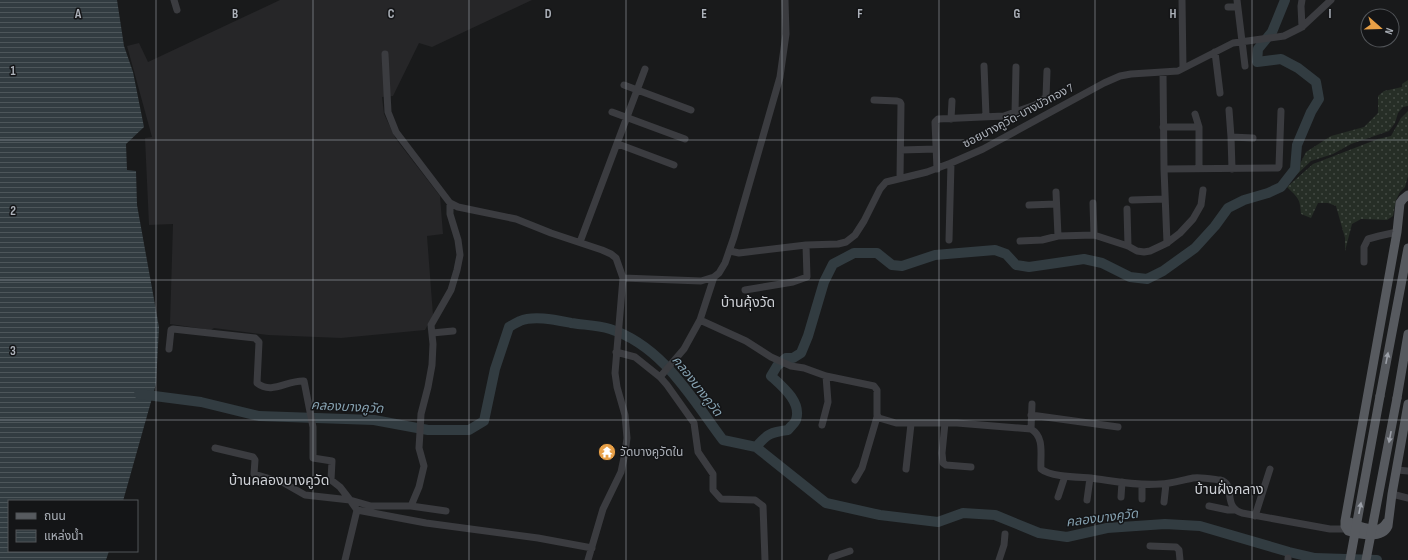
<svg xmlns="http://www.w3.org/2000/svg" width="1408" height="560" font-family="'Sofia Sans Condensed','Noto Sans Thai',sans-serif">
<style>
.built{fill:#262628}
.grass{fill:url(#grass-dots)}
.water{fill:url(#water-rules)}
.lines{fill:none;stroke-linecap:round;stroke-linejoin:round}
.river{stroke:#323c41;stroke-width:10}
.minor{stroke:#3b3c40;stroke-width:7}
.major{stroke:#575a5f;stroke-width:9}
.major-bridge{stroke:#575a5f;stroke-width:9}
.oneway{fill:#9ca0a8}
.grid{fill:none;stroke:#adb2ba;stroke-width:1;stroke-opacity:0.55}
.labels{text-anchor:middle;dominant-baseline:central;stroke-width:3;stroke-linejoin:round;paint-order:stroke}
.street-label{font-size:12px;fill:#adb2ba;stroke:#141517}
.poi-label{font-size:12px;fill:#adb2ba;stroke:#141517;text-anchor:start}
.water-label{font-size:13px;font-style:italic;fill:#87a3b2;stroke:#141517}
.quarter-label{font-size:14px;fill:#ced1d6;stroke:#141517}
.grid-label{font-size:13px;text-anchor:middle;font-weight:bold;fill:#adb2ba;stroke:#141517;stroke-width:3;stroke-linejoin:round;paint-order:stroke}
</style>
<defs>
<pattern id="grass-dots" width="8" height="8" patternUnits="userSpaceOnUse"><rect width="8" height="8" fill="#262e26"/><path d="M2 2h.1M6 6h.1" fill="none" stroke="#434a43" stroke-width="1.8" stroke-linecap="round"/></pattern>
<pattern id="water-rules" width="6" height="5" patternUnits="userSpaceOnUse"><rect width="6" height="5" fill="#323c41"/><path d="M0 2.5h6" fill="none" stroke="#4d565a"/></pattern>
</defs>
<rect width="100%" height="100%" fill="#191a1b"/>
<path class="built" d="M280,0h252l-100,47 -13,-4 -26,53 -11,1 2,17 12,25 44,57 3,38 -16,2 6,79 -8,15 -84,8 -73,-3 -54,-7 -3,2 -41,-6 3,-100 -24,1 -4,-87 7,-1 -25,-91 12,-3 9,19z"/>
<path class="grass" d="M1408,80v26l-5,1 -5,6 -3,10 -6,8 -38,13 -18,10 -22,7 -25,24 16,-25 4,-8 25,-16 33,-9 14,-14v-17l6,-5 18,-4v-3z
M1408,111v65l-3,11 -5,5 -4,8 -3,16 -6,4 -26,-1 -9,5 -7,27v-13l-9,-32 -8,-3h-10l-7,15 -10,-4c-1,-16 -3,-16 -14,-27l26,-23 65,-25 13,-3 10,-18z"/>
<path class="water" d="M0,0h117l7,46 9,26 11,55 -18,17 1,26 9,1 1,34 22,122 -3,57 -33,117h-114v50h100l-3,9h-106z"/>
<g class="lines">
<path class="river" d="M139,394l62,8 58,14 115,4 54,10h41l15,-9 11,-52 14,-42c3,-2 7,-4 11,-6 14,-6 36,-1 51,2 12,2 27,2 39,6 53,17 82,70 113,111l33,7 70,56 54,12 58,7 25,-9 32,2 44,18 28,4 40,-9 58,-4 35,2 89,26 26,6 62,2
M756,447c11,-13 15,-15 32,-17 2,-3 7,-7 8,-10 6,-18 -14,-34 -25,-44l6,-10 9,-8h7l8,-5 7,-17 16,-54 9,-18 21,-11h23l15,12 10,1 33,-11 60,-5 11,4 10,11 13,2 55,-8 18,4 28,14 17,2 16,-8 32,-23 20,-22 13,-18 16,-8 24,-7 13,-6 14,-18 2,-24 14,-33 8,-13 -3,-17 -18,-14 -17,-9 -24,3 1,-13 14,-17 13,-32"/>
<path class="minor" d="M174,0l3,10
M1182,0l1,68
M1237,0l8,66
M1228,7h9
M1302,27l-1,-21 1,-6
M1215,52l5,41
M385,54l3,58 8,20 54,71 8,4 58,12 35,14 51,17 9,4 5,4 7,20 -8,95 2,14 8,28 2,23 -2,15 -4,19 -18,37 -15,51
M984,66l2,50
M1163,72l1,97 3,74
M624,85l67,25
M874,100l23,1 3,1 1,2 -1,74
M1229,110l2,27 1,32
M612,112l73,27
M1015,113l1,-46
M1195,114l4,13v41
M951,119l1,-18
M1163,127h36
M1231,137l22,1
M618,144l56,21
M901,150l35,-1
M937,169l-2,-47 3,-3 66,-3 31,-11 11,-8 1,-26
M1164,169l114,-1 1,-2 2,-55
M1056,192l2,44
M1132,200l33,-1
M1093,203l1,32
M1029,205l27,-1
M1127,209l1,37
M949,240l2,-77
M1020,241l22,-1 16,-4 36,-1 34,11 9,5 7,1 6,-1 17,-8 13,-10 13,-14 8,-14 2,-15
M580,242l65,-173
M730,251l9,2 67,-8 32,-1 8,-2 9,-7 9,-14 16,-32 6,-7 41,-10 24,-9 32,-14 121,-66 16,-7 11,-2 47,-3 55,-28 51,-7 18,-9 29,-27
M1364,262v-15l4,-8 11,-3 18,-4
M623,278l78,3 13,-4 5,-4 6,-10 9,-26 46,-160 6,-43 -1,-34
M745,290l48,-8 14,-5 -1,-32
M700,320l46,21 25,16 20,9 13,2 22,8 48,10 3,4v25l2,3 17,5h61l74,6c14,8 9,26 10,40 10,8 36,8 50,9 23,3 46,8 69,6 12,0 22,-4 33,-6 8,-1 19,1 27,2 14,3 6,20 14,28 2,3 5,4 8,5l88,16h17
M432,333l21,-2
M169,349l2,-19 2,-1 82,9 4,4 -2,41c15,12 30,-3 47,-2l9,46v31l19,3 -1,19 9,7 10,13 21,6h40l35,5
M616,352l19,5 25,20 7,8 27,38 4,29 15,22v16l8,9 34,1 8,6 2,54
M660,377l24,-28 16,-29 14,-43
M1031,415l87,12
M945,423l-3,30 1,10 3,2 25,2
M822,425l6,-23 -2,-26
M1031,429l1,-25
M215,448l38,9 2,3 -1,14 30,9 21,12 45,5 7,10 69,13 112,15 54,10
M906,469l5,-45
M1397,470l11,1
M855,480l7,-12 15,-51
M1142,485v14
M1392,494l16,4
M1058,497l7,-21
M1121,497l1,-15
M1087,500l3,-22
M1164,502l2,-18
M411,506l8,-19 5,-21 -5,-18 1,-16 1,-18 7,-27 4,-22 1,-21 -2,-19 20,-35 6,-20 3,-15 -2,-15 -8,-26v-11
M1209,506l19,4h8
M1255,516l15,-47
M1150,546l26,1 3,3 1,10
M345,560l12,-50
M831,560l1,-3 18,-6
M999,560l5,-15 1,-11
M1288,560v-2"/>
<path class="major" d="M1408,195l-5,4 -3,4 -3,29 -52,289v5l3,5c12,4 34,8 40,-5l4,-32 16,-90
M1380,396l28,-148
M1397,398l11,-64
M1350,522c4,4 23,8 29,7 4,-1 6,-4 8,-7"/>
<path class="major-bridge" d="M1350,560l30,-164
M1366,560l31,-162"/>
</g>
<defs><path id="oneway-solid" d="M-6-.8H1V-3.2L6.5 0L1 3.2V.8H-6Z"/></defs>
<g class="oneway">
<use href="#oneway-solid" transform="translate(1387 358) rotate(-79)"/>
<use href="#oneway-solid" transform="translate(1390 437) rotate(101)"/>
<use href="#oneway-solid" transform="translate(1360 508) rotate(-79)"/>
</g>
<path class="grid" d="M156,0v560M313,0v560M469,0v560M626,0v560M782,0v560M939,0v560M1095,0v560M1252,0v560M0,140h1408M0,280h1408M0,420h1408"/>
<defs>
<symbol id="temple-disc" viewBox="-11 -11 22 22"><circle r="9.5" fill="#e79f46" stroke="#141517"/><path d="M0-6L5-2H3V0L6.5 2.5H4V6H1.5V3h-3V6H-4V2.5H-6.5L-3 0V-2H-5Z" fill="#fff"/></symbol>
</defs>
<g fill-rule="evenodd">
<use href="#temple-disc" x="597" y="442" width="20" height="20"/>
</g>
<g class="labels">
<g class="street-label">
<text transform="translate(1018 116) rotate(-28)">ซอยบางคูวัด-บางบัวทอง 7</text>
</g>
<g class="poi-label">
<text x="620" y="452">วัดบางคูวัดใน</text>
</g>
<g class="water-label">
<text transform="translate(697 386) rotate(52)">คลองบางคูวัด</text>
<text transform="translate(347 407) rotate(3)">คลองบางคูวัด</text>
<text transform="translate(1102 518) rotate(-7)">คลองบางคูวัด</text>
</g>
<g class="quarter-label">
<text x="748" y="302">บ้านคุ้งวัด</text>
<text x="279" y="480">บ้านคลองบางคูวัด</text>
<text x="1229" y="489">บ้านฝั่งกลาง</text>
</g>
</g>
<g class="grid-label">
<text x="78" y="18">A</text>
<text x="235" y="18">B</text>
<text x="391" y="18">C</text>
<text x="548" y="18">D</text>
<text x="704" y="18">E</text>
<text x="860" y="18">F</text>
<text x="1017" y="18">G</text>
<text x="1173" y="18">H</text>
<text x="1330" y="18">I</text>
<text x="13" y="75">1</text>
<text x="13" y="215">2</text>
<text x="13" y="355">3</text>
</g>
<rect x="8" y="500" width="130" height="52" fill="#141517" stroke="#515458"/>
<rect x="16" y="513" width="20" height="6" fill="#575a5f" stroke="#515458"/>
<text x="44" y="520" font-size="12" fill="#adb2ba">ถนน</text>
<rect x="16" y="530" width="20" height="12" fill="url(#water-rules)" stroke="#515458"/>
<text x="44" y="540" font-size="12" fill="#adb2ba">แหล่งน้ำ</text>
<g transform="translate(1380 28) rotate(110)"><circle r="19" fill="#141517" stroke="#515458"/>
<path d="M0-3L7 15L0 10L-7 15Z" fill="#e79f46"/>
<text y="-6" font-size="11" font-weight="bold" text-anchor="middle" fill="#adb2ba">N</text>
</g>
</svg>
